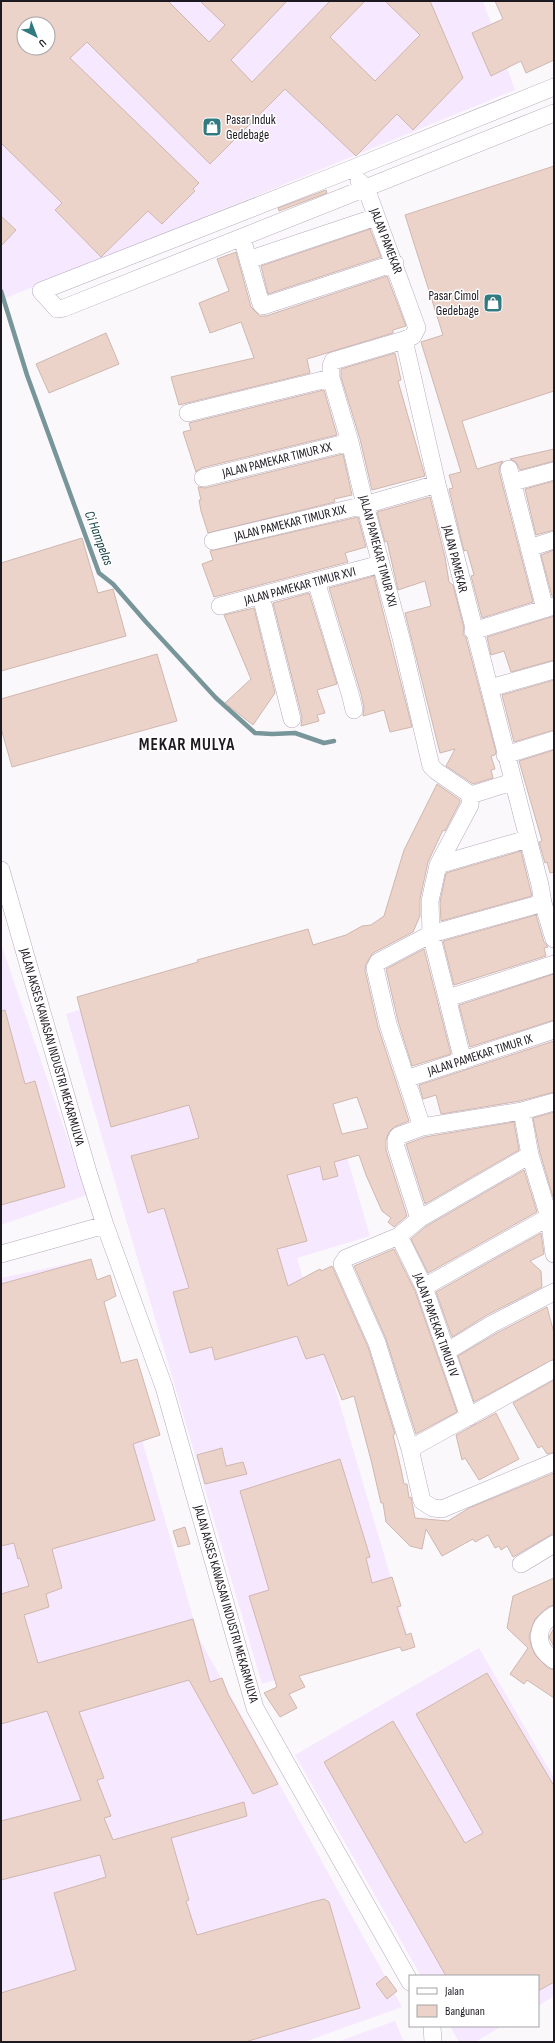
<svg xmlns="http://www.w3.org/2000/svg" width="555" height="2043" font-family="'Sofia Sans Condensed',sans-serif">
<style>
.built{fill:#f6e8fe;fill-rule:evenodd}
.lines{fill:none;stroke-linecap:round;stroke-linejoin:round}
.stream{stroke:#78969a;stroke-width:4.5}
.building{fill:#ecd3ca;stroke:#cfb7ae;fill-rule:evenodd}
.minor-casing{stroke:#b5a9bc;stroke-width:18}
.minor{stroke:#fff;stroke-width:17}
.labels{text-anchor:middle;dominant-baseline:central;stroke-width:3;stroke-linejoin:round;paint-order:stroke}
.poi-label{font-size:13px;fill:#1d1920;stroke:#fff;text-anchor:start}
.street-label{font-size:13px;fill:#1d1920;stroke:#fff}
.water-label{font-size:14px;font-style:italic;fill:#184244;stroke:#fff}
.district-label{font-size:17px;font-weight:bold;letter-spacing:1px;fill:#1d1920;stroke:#fff}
</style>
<rect width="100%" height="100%" fill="#fbf8fc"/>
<path class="built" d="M1,1h482l32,89 -514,210zM24,24h24v24h-24z
M1,944l86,251 -86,30z
M286,948l84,288 -73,22 112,382 -147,44 -196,-670z
M90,1259l109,379 203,369 -98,35h-303v-764z
M479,1648l75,130v218l-16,10v-30h-117l-126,-221z
M395,2021l9,21h-67z
M450,2026h52l-27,16h-16z"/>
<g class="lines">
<path class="stream" d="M1,291l26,84 72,198 14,11 33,38 70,76 39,35 17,1 23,-1 29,10 10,-2"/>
</g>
<path class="building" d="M1,1h167l41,41 16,-17 -25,-24h87l-56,59 21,22 78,-81h35l-35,36 45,44 45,-46 -35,-34h45l33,77 -50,52 -16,-16 -41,42 -71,-67 -75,75 -123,-122 -17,16 129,125 -6,6 2,2 -33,33 -14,-13 -47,46 -46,-47 7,-7 -61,-60zM24,24h24v24h-24z
M495,1h59v59l-28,13 -5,-12 -30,15 -19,-43 31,-14z
M554,166v225l-92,30 15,48 26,-8 -3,5 -1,5 34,131 -51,16 -11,-42 3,-1 -7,-25 -3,1 -15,-62 4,-1 -4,-13 12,-3 -40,-130 22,-7 -38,-120z
M326,190l1,3 -48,18 -1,-3z
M1,216l15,14 -15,16z
M370,229l11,28 -113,37 -7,-28z
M236,252l15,55 9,9h6l121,-40 19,50 -13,4v3l-86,26 3,14 -131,32 -8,-28 83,-19 -13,-36 -31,11 -11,-30 30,-12 -12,-32z
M106,333l13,31 -70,29 -13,-29z
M395,353l6,27 -3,1 27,95 -53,14 -12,-51 -19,-62v-8z
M324,390l13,45 -136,33 -5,4 -13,-40 8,-2 -2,-7z
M554,449v12l-34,9 -4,-8 -6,-3z
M343,454l9,41 -18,4 1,3 -127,31 -7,-22 -2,-11h2l-3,-13 7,1z
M554,481v49l-18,5 -11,-46z
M430,497l15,60 4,25 4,3 11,43 -1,6 3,4 30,114 -1,3 -4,1 4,13 -4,1 2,8 -20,6 -27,-18 9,-17 -15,4 -35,-140 26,-7 -6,-25 -27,9 -11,-49 -2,1 -8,-30z
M358,517l8,30 -21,6 3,9 -134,35 -12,-33 11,-4 -3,-9z
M82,538l16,55 15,-4 13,47 -125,35v-108z
M554,550v46h-2l-11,-41z
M374,576l38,151 -22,5 -6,-22 -21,6 1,-8 -3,-14 -32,-106z
M309,593l28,91 -20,6 8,23 -8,2 2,6 -18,5 1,-9 -29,-114z
M254,608l21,85 -22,32 -28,-22 26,-24 -27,-64z
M554,616v44l-43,12 -7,-21 -13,4 -4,-18z
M157,654l20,67 -165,46 -11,-39v-29z
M554,680v50l-40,12 -12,-47z
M554,750v122l-4,1 -3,-11 -2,1 -6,-21 3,-1 -23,-80z
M437,784l23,16v2l-15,29 -2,-1 -15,32 -8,37v17l-7,16 -40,21 -7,11 -1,6 13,57 31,94 -15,6 -5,5 -3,8v10l21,66 -13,11 -6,-5 3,-4 -9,-7 -16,-36 -7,-20 -25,7 4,14 -15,4 -3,-14 -33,9 20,66 -30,8 11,37 32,-17 1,2 11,-5 36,81 27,87 -2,1 8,34 3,15h3l2,14 2,-1 4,21 33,3 21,-13 85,-35v60l-41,24 -6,-11 -6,4 -2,-4 -4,2 -7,-13 -13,7 -2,-3 -31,17 -16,-27 -4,20 -12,-3 -24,-24 -3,-19h-2l-10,-43 -17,-64 -12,4 -18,-46 -18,5 -9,-23 -82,24 -3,-13 -22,6 -17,-61 16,-4 -25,-80 -16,5 -17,-57 68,-18 -10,-33 -78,22 -34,-130 121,-35 -1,-2 111,-31 5,16 33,-10 16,-9 9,-1 13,-9 20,-66zM357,1097l11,31 -26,6 -9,-30z
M521,851l11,45 -91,25 -1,-19 6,-29z
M536,915l8,27 4,5 -4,1 2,8 -92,29 -11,-44z
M424,949l27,105 -39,12 -14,-45 -12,-52z
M554,974v46l-84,27 -11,-42z
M5,1010l20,74 10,-3 30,106 -64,18v-194z
M554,1041v51l-34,9 -79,13 -5,-19 -13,4 -4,-14z
M554,1112v85h-1l-13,-44 -7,-35z
M514,1122l5,28 -94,54 -19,-60 19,-7z
M524,1170l13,42 -109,61 -17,-34 14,-12z
M541,1233l3,21 -14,7 11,10 1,16 -55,28 -35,22 -16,-45z
M394,1249l21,42 42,121 -41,22 -30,-95 -32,-73z
M91,1259l6,21 13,-5 6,21 -12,6 17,61 16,-4 23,76 -27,9 22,76 -103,29 10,39 -16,6 3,13 -25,8 14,48 155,-44 17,63 12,-4 6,16 50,90 -25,10 -64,-114 -110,32 25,66 -7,2 14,36 -7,2 9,22 131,-38 3,14 -76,22 18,62 -3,1 11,34 115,-33 12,-3 5,3 31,106 -115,34h-244v-49l75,-23 -22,-77 52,-16 -6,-22 -99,25v-59l80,-21 -34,-89 -46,13v-130l28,-8 -9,-28 -2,1 -4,-16 -13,3v-262z
M547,1307l7,26v26l-80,43 -16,-46 39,-23z
M554,1380v72l-7,2 -5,-8 -4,2 -25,-45z
M496,1413l23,46 -40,21 -14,-22 -3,2 -6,-25z
M222,1448l4,18 17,-4 4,12 -42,10 -8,-29z
M340,1459l30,98 -4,1 6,25 20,-6 9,29 -4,1 9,28 5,-2 4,14 -13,4 -2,-4 -101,29 6,11 -16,7 8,14 -17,9 -16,-24 13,-6 -28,-91 20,-6 -29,-99z
M185,1527l5,17 -12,3 -5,-16z
M554,1578v27l-6,2 -13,12 -6,17 2,9 4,10 13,13 6,2v28l-27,-18 -3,4 -14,-10 18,-26 -21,-20 6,-32z
M554,1628v19l-5,-10z
M487,1673l67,113v196l-16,9v-15h-92l-122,-214 69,-41 72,122 18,-10 -67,-119z
M386,1976l11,15 -10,8 -11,-15z"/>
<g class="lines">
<defs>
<path id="minor" d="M554,87l-205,83 -308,121 16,18 7,-1 490,-195
M359,181l7,7 51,140 -4,8 -9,4 33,144 103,401 3,18 11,36
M242,238l19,66 2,2 132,-43
M248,260l128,-43
M404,340l-71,21 -2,5v12l19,64 15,63 36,133 30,128 5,5 35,24
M188,413l143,-35
M509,469l36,140
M203,478l147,-36
M513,482l41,-11
M213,541l152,-36 72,-21
M529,548l25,-8
M316,581l35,116 3,13
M261,596l31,123
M220,606l161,-42
M473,631l81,-25
M490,688l64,-18
M505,755l49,-15
M471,795l41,-13
M438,865l89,-26
M1,870l87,302 17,53 59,162 91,321 155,274
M448,998l106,-34
M463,1061l-32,-127 112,-31
M406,1079l148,-49
M522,1111l8,44 19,62 5,37
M422,1127l-34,-103 -13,-56 3,-6 53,-28 -1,-33 8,-36 32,-60 1,-10
M530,1155l-111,64 -20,17 -53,22 -4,6 35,79 33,106 12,52 11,7 9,1 112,-47
M419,1219l-23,-72v-7l2,-4 24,-9 100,-16 32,-9
M399,1236l25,51 45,130
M1,1254l104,-29
M424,1287l125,-70
M446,1352l46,-28 62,-32
M410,1449l144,-80
M521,1564l33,-20
M554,1615c-20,12 -19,32 0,45
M432,2026l1,16"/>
</defs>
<use href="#minor" class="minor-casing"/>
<use href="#minor" class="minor"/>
</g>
<defs>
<symbol id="shop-square" viewBox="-11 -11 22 22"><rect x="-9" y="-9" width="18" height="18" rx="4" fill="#317a80" stroke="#fff"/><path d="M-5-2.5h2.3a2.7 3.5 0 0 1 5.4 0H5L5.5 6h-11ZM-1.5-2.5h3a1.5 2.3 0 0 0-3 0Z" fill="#fff"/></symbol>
</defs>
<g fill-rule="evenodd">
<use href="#shop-square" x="201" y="116" width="22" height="22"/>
<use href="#shop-square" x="482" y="292" width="22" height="22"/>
</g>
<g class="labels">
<g class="poi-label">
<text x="226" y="120">Pasar Induk<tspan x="226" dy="15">Gedebage</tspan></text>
<text x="479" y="296" text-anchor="end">Pasar Cimol<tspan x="479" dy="15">Gedebage</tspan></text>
</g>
<g class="street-label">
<text transform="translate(386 241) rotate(69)">JALAN PAMEKAR</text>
<text transform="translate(277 460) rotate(-14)">JALAN PAMEKAR TIMUR XX</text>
<text transform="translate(290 523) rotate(-14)">JALAN PAMEKAR TIMUR XIX</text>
<text transform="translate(378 551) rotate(75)">JALAN PAMEKAR TIMUR XXI</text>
<text transform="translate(455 559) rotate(76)">JALAN PAMEKAR</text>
<text transform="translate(300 586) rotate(-15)">JALAN PAMEKAR TIMUR XVI</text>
<text transform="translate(52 1047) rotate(74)">JALAN AKSES KAWASAN INDUSTRI MEKARMULYA</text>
<text transform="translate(480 1055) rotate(-18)">JALAN PAMEKAR TIMUR IX</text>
<text transform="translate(436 1325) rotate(70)">JALAN PAMEKAR TIMUR IV</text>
<text transform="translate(226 1604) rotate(74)">JALAN AKSES KAWASAN INDUSTRI MEKARMULYA</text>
</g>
<g class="water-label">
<text transform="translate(99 538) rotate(69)">Ci Hampelas</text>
</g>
<g class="district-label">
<text x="187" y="745">MEKAR MULYA</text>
</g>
</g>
<rect width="555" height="2043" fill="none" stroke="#1d1920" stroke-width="4"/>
<rect x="409" y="1975" width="130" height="52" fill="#ffffff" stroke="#a5a3a6"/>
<rect x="417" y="1988" width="20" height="6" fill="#ffffff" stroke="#a5a3a6"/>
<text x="445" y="1995" font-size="12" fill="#1d1920">Jalan</text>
<rect x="417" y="2005" width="20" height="12" fill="#ecd3ca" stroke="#a5a3a6"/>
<text x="445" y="2015" font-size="12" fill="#1d1920">Bangunan</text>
<g transform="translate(36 36) rotate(138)"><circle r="19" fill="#ffffff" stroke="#a5a3a6"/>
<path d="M0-3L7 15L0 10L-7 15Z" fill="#317a80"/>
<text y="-6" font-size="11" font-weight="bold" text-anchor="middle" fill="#1d1920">U</text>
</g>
</svg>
